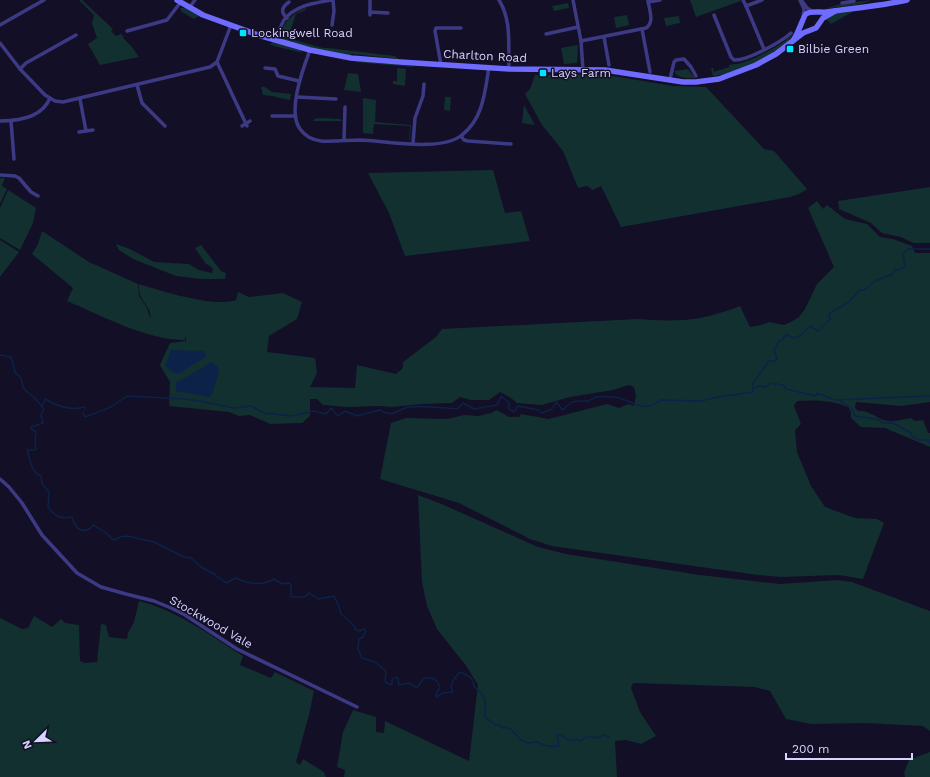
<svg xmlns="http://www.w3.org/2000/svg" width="930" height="777" font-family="'Work Sans',sans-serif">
<rect width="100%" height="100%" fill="#130f26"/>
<g fill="#12302f" fill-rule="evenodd">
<path d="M79,0H82L113,29L111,31L116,36L121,34L124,37L123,38L132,47L139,57L100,65L88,44L97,38L92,23L94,15Z"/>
<path d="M690,0H740L741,1L696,17Z"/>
<path d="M872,0C856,7 840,6 824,9L841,4Z"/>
<path d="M568,3L569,8L554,11L552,6Z"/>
<path d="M181,8H185L199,16L194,19L182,12L180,8Z"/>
<path d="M306,8V10L296,14L289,35L291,39L323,48H328L395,56L399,59L352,54L350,55L321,51L284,41L280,36C283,22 293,13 306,8Z"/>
<path d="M856,10L831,24L825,18L833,14Z"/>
<path d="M627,15L629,25L616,28L614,17Z"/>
<path d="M679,16L680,23L666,26L664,18Z"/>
<path d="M793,33C788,51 748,67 731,72C726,74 719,75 713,76L711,68H713L714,72L729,67V65C732,64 734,64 738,64C753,60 784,45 793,33Z"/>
<path d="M272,42L300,50L303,53L270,45Z"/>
<path d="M578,45L577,63L564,64L561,48Z"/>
<path d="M356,61L413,66V67L354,62Z"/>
<path d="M397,68L406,69L405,86L393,84V81H397Z"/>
<path d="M688,69L695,78C688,78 678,79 674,71Z"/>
<path d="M348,73L358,74L361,92L344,90Z"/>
<path d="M587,74L613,76L673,86L706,87L764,149L774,151L807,189L799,194L790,197L621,227L601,186L593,190L587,186L578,188L563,151L542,125L525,94L530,89L535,75Z"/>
<path d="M261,87H265L272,92L291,94L290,100C281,99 273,95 263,95Z"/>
<path d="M445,97H451L450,111L444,110Z"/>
<path d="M363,98L376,100L375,122L411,125L410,139L409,140L410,126L374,124L373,134L363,133Z"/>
<path d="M524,105L535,125L522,123Z"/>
<path d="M320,118L340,119L342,121H313L314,119Z"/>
<path d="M493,170L505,213L521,211L530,241L405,256L389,213L368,173Z"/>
<path d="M0,178H5L2,186L7,189L0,204Z"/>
<path d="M930,187V243H913L901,237L882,233L871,223L839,209L838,201Z"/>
<path d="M8,190L36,208L33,223L20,250L0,238V208Z"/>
<path d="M817,201L823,209L827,205L845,219L867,224L880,237L893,239L912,246L915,253H930V402L901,406L856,402L855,408L858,411C871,410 876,419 888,421C895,422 904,419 911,418L915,421L923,420L928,433H930V447L885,428L861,427L851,418V412L848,407C832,400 814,400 797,401L794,406L801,424L795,430L797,452L811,486L825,507L855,518L877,519L884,523L863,579L839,575L781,577L758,575L552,546L530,539L459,503L380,479L391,423L406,418L448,419L464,415L478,416L491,413L497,410L509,417H519L521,414L549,419L607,404L619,408L629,404L634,406L636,396L634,387L629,385L613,390L570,397L542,405L517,403L511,398L500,392L489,400H471L460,397L452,403L422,404L392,407L379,406L348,407L323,405L317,399H310V416L302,423L270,424L250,415L239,416L229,412L169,406L170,382L160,365L170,343L186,341V335L185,340C146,340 103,316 67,301L73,288L32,254L38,244L42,231L89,262L138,284L139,296L147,308L150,318C152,310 145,305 141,297C139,294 139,288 139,284C162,291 214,308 236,300L238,292L249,297L283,293L302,302L297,319L269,336L267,352L315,358L317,373L310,387L355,388L357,365L396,374L403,368V362L436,337L442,329L638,319C664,321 691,322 716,314C724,312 732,309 740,306L750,327L761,325L769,322L784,325L791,322L799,317L805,309L817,284L834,267L808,208ZM218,374L210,397L176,383Z"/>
<path d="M0,240L19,252L0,277Z"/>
<path d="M116,244L130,249L154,262L189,264L199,270L212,273L213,269L209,265L206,264L195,248L201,245L221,271L226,273L225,279H201L176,276L133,259L119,250Z"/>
<path d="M418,495L444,505L538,547L566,554L700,575L780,584L837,580L852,582L930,611V731L923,726L866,723L811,724L786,719L770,691L755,687L633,683L631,688L640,712L656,736L641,744L626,740L615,741L617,777H344L345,770L337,767L343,732L353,710L376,717V732L384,733L385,721L469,761L478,685L467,667L437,629L427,606L422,582Z"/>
<path d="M139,601C178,611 210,635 243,656L240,665L271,678L275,672L314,691L309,715L296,762L300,765L303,759L324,772L326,777H0V618L22,629L28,628L34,616L52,627L61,619L65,623L79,625L80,661L85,663L97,662L101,624L106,625L109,637L127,639L128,633L134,622Z"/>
<path d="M930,752V777H905L904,773L909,760Z"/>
</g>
<g fill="#0c2248">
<path d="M171,350L204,351L207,356L178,374L172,372L165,366Z"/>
<path d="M212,362L219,368L218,374L212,395L210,397L176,391V383Z"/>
</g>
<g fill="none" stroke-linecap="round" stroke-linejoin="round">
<g stroke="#0c2248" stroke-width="1.5">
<path d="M0,355L11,357L14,367L15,372L21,378L23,387L26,391L34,397L44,409L41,415L43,423L31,427V429L36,432L35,443L36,449L34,450H27C31,461 30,471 41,476L42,484L49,492L48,507C51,512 58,518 65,518C67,518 69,517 72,517C74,525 79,534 89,529C91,528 92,526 94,525C98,529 103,530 106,533C110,536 109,538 114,540L120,537L127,536L154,542L184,557L191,558L201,567L214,574L226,583L236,578C247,584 263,586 274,579L282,584L289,583L291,585V596L292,597H305L309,593L318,599L334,596L339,607L341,614C347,619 353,622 356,630L360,631L364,629L366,631L363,637L359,639L358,649L362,658L375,662L386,671L385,682L391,685L392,683V680L396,677L398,679L399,685L409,683L417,688L424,678H432L437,681L440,687L436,694V697L443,693L453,692L451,687L454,679L460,672C468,675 473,677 474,686L481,693L485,699V717L496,725H500L502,728C515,726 515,738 525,742C530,744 532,742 537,742C542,743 539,744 543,745C548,746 553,747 559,746L557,734C565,735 569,744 577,739L581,741C586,735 591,736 598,738L603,735L609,737"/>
<path d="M753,388L759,386L766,387L770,383L783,385L786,389L816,396L817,393L835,400L930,396"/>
<path d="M839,400L852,409L855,416L876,419L884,423H893L911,433L912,436L918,440H929L930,443"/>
<path d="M42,406L45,399C57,406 71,411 84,407L85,409"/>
<path d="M83,413L85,417L111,407L127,396L187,399L215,404L234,408L251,406L264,413L292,416L314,411L326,414L331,408L338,416L345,411L357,416L380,410C393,419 399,408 409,407C423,405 443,408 457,409L463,403L474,409L497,405L501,396L509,403V409L514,412L518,406L538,410L542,413L552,409L556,402L563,410C574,399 573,401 587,401C590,401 593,398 596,397C601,396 609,397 614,397C632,399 642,415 660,400L700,401L718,397L753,392V383L769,361H775L777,358L774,350L779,341L782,340L786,335L795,338L801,335L810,326L818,331L830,319L829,314L850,301L859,290H864L875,281L893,274L895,269L899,270L905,266L903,254L908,249H930"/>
</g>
<g stroke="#3d3a85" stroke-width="3.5">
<path d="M499,0C512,21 508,45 509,69"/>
<path d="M573,0L581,41L583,70"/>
<path d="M743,0L746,6L762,0"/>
<path d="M800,0L804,9L803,16"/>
<path d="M802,1L807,8L813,12"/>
<path d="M648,2L660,0"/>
<path d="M842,3L854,1"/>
<path d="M746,6L764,49"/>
<path d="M189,8L195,0"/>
<path d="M370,12L388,13"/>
<path d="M370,15V0"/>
<path d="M714,15L731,57L734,60C747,61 781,42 791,33"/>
<path d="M287,18C280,12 282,7 289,2"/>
<path d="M0,25L44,0"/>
<path d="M332,25L334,11L333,0"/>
<path d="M642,29L650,72"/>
<path d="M127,31L167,20L180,3"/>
<path d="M546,34L578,27"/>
<path d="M604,37L609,65"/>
<path d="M275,40C278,34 280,27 284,20C295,5 315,3 332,0"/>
<path d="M581,41L646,28C655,22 649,10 648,0"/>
<path d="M0,43L20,69L45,95L55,101L63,102L210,67L217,62L231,25"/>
<path d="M310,50C303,69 287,111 300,129C305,136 313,140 321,141C334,142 348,140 360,140C387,141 441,152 462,135C483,119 485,92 489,67"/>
<path d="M217,62L247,126"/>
<path d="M441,65L435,31L436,28H461"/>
<path d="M265,68L275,69L278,76L299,81"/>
<path d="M20,69L26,63L76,35"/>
<path d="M670,79L674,62L676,60L684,59L691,67L696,76"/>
<path d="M137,85L142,103L165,126"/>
<path d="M297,97L336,99"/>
<path d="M80,99L86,131"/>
<path d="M272,116H295"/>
<path d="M0,121C19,121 42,118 50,98"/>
<path d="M11,121L14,159"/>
<path d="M242,126L250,121"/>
<path d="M79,132L93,130"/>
<path d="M461,136L464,140L468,141L511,144"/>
<path d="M344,140L345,107"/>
<path d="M413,143L415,118L423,96L424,84"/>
<path d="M0,175L15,176L19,178L31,192L38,196"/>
<path d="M0,479L9,487L22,503L42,535L77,573L101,587L126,594L154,601L171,608L185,615L237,649L357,707"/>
</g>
<g stroke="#6f6bff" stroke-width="5.5">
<path d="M177,0L203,15L258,35L310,50L351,58L400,62L509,69L605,70L683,82H696L719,79L756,65L776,54L803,33L816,28L823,18L835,11"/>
<path d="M794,39C798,34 804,15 806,14C811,10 821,13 827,12C854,8 881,6 907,0"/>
</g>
</g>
<g fill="#00e5ff" stroke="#130f26" stroke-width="1.5">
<rect x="239" y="29" width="8" height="8" rx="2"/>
<rect x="786" y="45" width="8" height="8" rx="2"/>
<rect x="539" y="69" width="8" height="8" rx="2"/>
</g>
<g text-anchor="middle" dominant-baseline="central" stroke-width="3" stroke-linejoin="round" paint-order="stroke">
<g font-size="12" fill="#d9d4ff" stroke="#130f26" text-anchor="start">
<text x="251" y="33">Lockingwell Road</text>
<text x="798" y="49">Bilbie Green</text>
<text x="551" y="73">Lays Farm</text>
</g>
<g font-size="12" fill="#d9d4ff" stroke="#130f26">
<text transform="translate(485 56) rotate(3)">Charlton Road</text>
<text transform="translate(211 622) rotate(30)">Stockwood Vale</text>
</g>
</g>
<g transform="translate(36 741) rotate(247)" stroke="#130f26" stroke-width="3" paint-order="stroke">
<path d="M0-3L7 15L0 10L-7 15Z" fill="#d9d4ff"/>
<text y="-6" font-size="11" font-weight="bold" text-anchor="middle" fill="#d9d4ff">N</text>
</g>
<path d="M786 753v6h126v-6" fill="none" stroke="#d9d4ff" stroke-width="2"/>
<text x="792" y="753" font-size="12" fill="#d9d4ff" stroke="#130f26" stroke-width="3" paint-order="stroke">200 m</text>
</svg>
